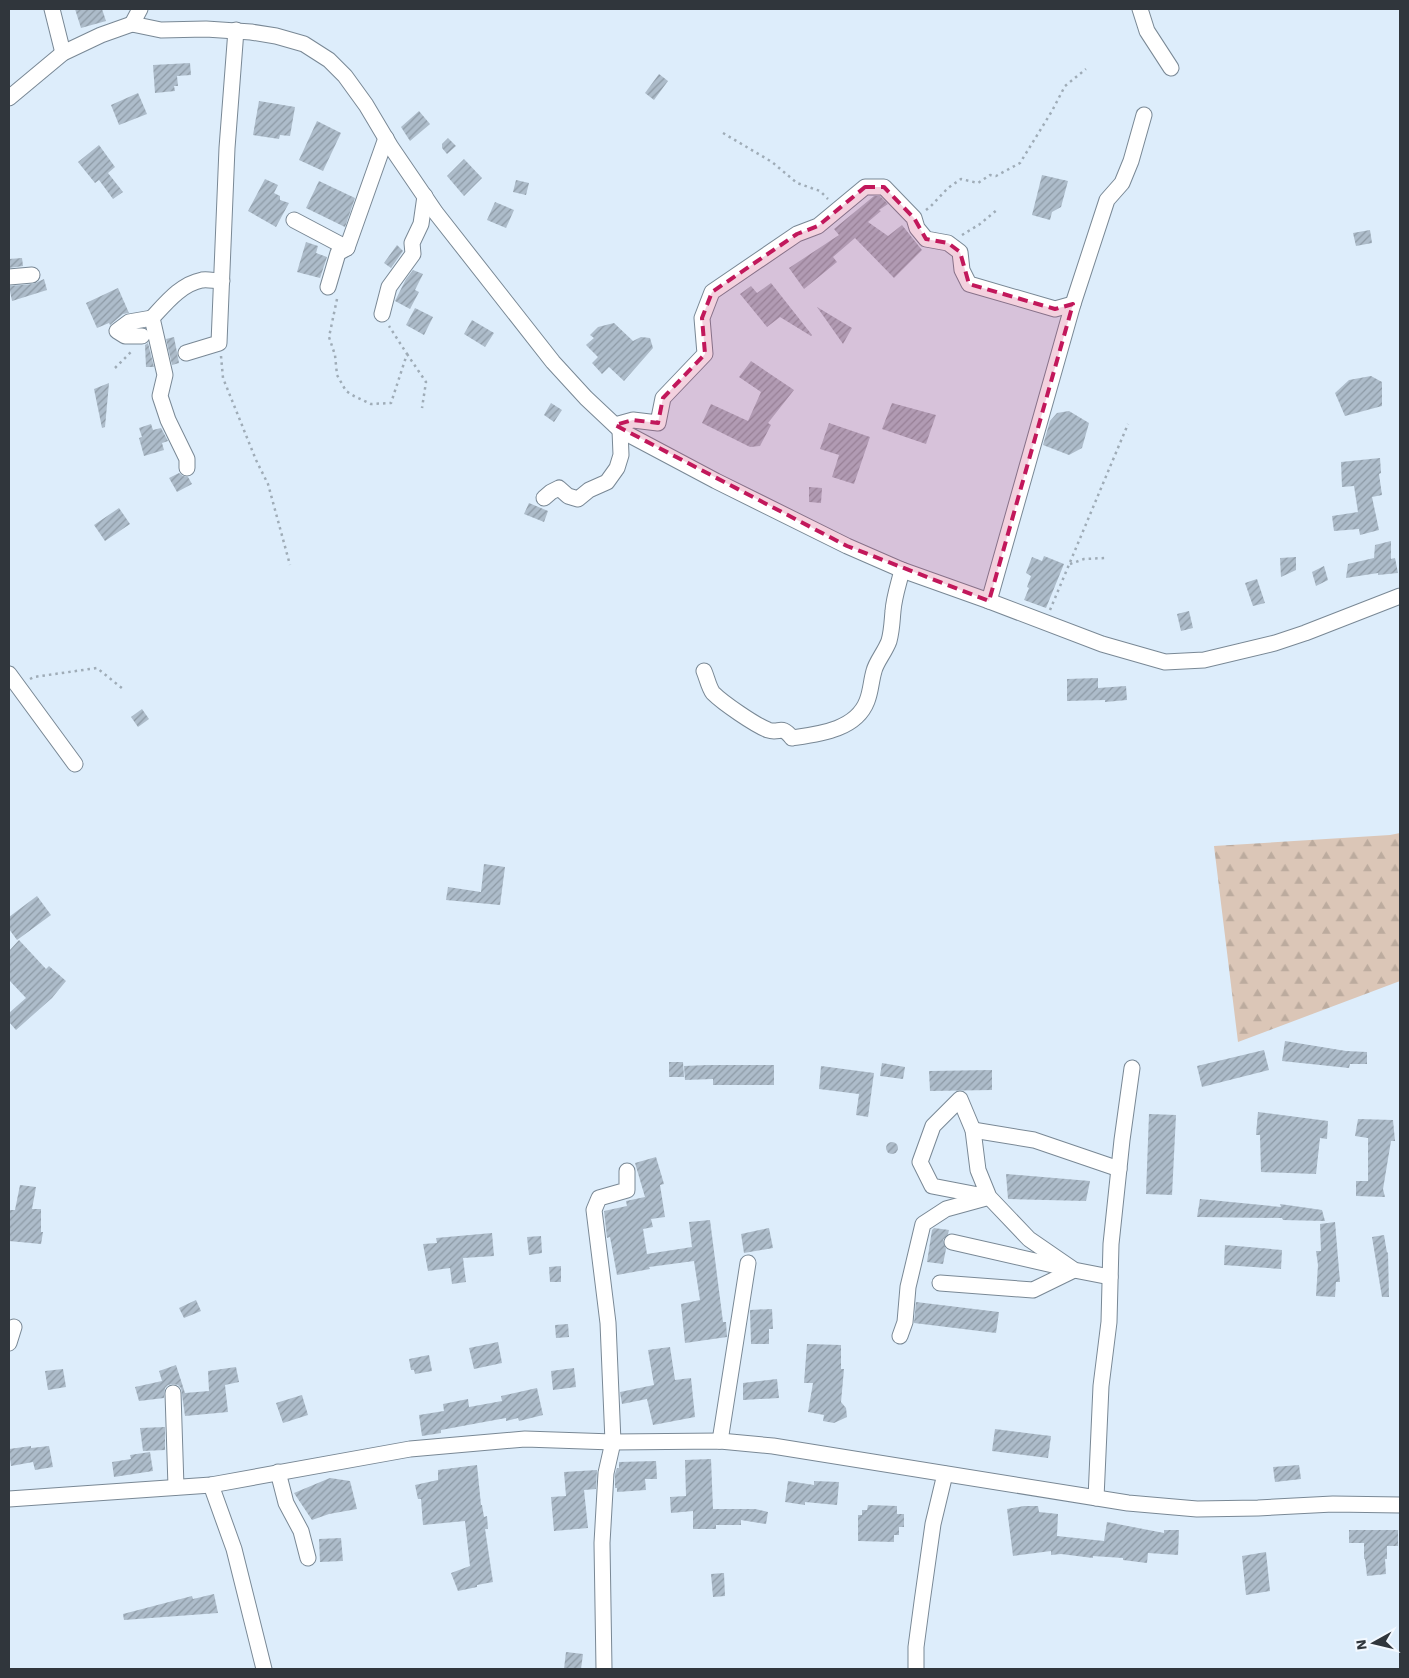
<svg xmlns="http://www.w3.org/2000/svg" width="1409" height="1678" font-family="'Work Sans',sans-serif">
<defs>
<pattern id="forest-firs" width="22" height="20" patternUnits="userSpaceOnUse" patternTransform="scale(1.25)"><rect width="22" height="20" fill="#dbc6b7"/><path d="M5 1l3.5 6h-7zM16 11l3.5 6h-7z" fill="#bcab9e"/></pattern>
<pattern id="building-hatch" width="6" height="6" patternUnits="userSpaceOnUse" patternTransform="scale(1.25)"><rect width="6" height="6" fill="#adbcca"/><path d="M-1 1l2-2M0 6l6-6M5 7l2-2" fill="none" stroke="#8d9aa5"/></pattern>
</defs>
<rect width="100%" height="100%" fill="#ddedfb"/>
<path fill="url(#forest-firs)" d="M1400,833V981L1238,1042L1214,846L1390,835Z"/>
<g fill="url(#building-hatch)">
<path d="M75,9H102L106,21L81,28Z"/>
<path d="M190,63L191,75L177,76L178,86H174L175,91L155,93L153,65Z"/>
<path d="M659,74L668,81L654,100L645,93Z"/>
<path d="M138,93L147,114L119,125L111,105Z"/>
<path d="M259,101L295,107L290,136L280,135L279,139L253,135Z"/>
<path d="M419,111L430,124L410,141L401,127Z"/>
<path d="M317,121L341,133L323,171L299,160Z"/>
<path d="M448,138L456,146L447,154L442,148V144Z"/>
<path d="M99,145L115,167L108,173L123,192L113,199L99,180L95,183L78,162Z"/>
<path d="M464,159L482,178L464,196L447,176Z"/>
<path d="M1042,175L1068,181L1061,207L1052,212L1050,220L1032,215Z"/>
<path d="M265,179L278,185L274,193L280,196V200L289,203L276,227L248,211Z"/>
<path d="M516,180L529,183L526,195L513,192Z"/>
<path d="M319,181L355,198L345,227L306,208Z"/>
<path d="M874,196H880L888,204L879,210L881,211L868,222L888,236L902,225L922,250L894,278L855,238L833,257L837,262L804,289L789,268L839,235L834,229Z"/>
<path d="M495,202L514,210L506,228L487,220Z"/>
<path d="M1370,230L1372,243L1356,246L1353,233Z"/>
<path d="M306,242L318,246L316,253L327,257L320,278L297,272Z"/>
<path d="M397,245L403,251L391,268L384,263Z"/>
<path d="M22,258L23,266L9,268V259Z"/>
<path d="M413,270L423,274L415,290L419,292L410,309L395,301L406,279Z"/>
<path d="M44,279L47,290L12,301L9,286L33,284Z"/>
<path d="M771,283L812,335L811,336L780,317L767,327L740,294L751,286L757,293Z"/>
<path d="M118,288L129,313L123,314L110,325L109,323L97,328L86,303Z"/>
<path d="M817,307L852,328L843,344Z"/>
<path d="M415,308L433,317L424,335L406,325Z"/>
<path d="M472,320L494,333L485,347L464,334Z"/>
<path d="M614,323L633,341L641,337L650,338L653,348L624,381L609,367L602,374L592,363L598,357L586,345L594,338L590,335L598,327Z"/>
<path d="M174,337L179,363L172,365L166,339Z"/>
<path d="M148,343L154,367H146L145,345Z"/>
<path d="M751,361L794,390L768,423L771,425L760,446L750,447L702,423L711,404L748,421L761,392L739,377Z"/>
<path d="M1371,376L1382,382V406L1345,416L1335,393L1349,380Z"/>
<path d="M109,383L105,427L102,428L94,389Z"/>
<path d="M551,403L562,410L554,422L544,415Z"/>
<path d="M892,403L936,415L926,444L882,429Z"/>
<path d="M1069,411L1089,423L1082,448L1069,455L1043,445L1050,421L1057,413Z"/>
<path d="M829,423L870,437L854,484L832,477L839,455L820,449Z"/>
<path d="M151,424L153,430L161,428L168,441L162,443L164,450L144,456L139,438L142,437L139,428Z"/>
<path d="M1380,458L1381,473L1379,474L1382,495L1372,497L1379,530L1360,535L1359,529L1334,531L1332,516L1358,512L1354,486L1342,487L1341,462Z"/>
<path d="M179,473L183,476L188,477L192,484L177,492L169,478Z"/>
<path d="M809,487L822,488L821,503L809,502Z"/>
<path d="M529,503L548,511L544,522L524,514Z"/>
<path d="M119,508L130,524L105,541L94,525Z"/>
<path d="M1391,541V559L1395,558L1398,573L1378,575V573L1346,578L1348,564L1374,558L1375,545Z"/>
<path d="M1044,556L1064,564L1046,608L1024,600L1029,588L1027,587L1031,576L1026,573L1032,557L1042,561Z"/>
<path d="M1296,557V570L1281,577L1280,558Z"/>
<path d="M1324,566L1328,580L1316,586L1312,572Z"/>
<path d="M1257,579L1265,603L1253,606L1245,583Z"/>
<path d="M1189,611L1193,628L1181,631L1177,614Z"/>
<path d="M1098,678V688L1126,686L1127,700L1105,702V700L1067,701V679Z"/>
<path d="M142,709L149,719L138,727L131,717Z"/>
<path d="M484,864L505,867L500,905L446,900L448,887L481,892Z"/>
<path d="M37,896L51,915L17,940L9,929V917Z"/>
<path d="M19,940L46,969L49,966L66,981L52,998L16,1030L9,1022V1013L26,998L9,980V951Z"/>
<path d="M1285,1041L1346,1051L1367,1052V1064H1350L1349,1068L1282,1061Z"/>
<path d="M1264,1050L1269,1070L1202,1087L1197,1066Z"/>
<path d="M669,1062H683L684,1077H669Z"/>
<path d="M882,1063L905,1067L903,1079L880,1076Z"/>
<path d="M708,1065H774V1085H713V1079L685,1080L684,1066Z"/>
<path d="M821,1066L874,1073L868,1117L856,1115L859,1094L819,1089Z"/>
<path d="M992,1070V1090L930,1091L929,1071Z"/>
<path d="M1258,1112L1328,1121L1327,1139L1320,1138L1316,1174L1261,1172L1260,1135H1256Z"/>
<path d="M1149,1114L1176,1115L1172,1195L1146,1194Z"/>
<path d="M1358,1119L1393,1120L1395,1141H1391L1383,1189L1385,1197L1356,1196V1181H1368V1138L1355,1136Z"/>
<circle cx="892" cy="1148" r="6"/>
<path d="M656,1157L664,1184L660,1185L665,1217L651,1219L653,1227L643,1229L647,1254L692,1247L689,1222L710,1220L723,1322H726L727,1337L685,1343L681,1304L700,1300L694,1261L649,1267L650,1269L617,1275L610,1237L607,1238L604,1211L627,1206L626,1201L645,1197L635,1163Z"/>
<path d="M1006,1174L1090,1181L1086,1201L1008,1199Z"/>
<path d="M20,1185L36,1187L32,1209H41V1232H43L41,1244L9,1241V1210H15Z"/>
<path d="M1200,1199L1281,1207L1280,1204L1322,1210L1325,1221L1283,1220L1282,1218L1197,1217Z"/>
<path d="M1335,1222L1340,1282H1336L1335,1297L1316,1296L1318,1265L1316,1251H1321L1320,1224Z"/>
<path d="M769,1228L773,1248L744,1253L741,1234Z"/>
<path d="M934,1228L949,1230L948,1234L943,1240L946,1249L943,1264L927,1262L932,1230Z"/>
<path d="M492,1233L494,1256L463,1258L466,1282L452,1284L450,1268L428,1271L423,1244L437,1243L436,1238Z"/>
<path d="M1384,1235L1387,1253L1388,1252L1389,1297H1382L1372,1237Z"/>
<path d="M541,1236L542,1253L529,1255L527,1237Z"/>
<path d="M1225,1245L1282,1250L1281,1269L1224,1265Z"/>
<path d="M561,1266V1282H550L549,1267Z"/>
<path d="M196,1300L201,1311L184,1318L179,1308Z"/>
<path d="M916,1302L999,1312L996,1333L914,1323Z"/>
<path d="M772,1309L773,1329H769V1344H751L750,1310Z"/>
<path d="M568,1324L569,1337L556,1338L555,1325Z"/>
<path d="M498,1342L502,1363L474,1369L469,1348Z"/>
<path d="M807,1344L841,1345V1369H844L841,1402L846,1408L847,1417L834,1423L823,1421L824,1415L808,1412L813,1383H804Z"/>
<path d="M670,1347L675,1380L691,1378L695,1417L653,1425L647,1399L622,1404L620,1392L654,1385L648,1350Z"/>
<path d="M429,1355L432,1371L415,1374L414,1370H411L409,1359Z"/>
<path d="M176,1365L185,1393L209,1391L208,1371L236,1367L239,1382L225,1385L228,1412L185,1416L181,1388L178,1385L173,1384L168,1385L165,1388L164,1398L139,1401L135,1387L162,1381L159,1371Z"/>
<path d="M574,1368L576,1387L553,1390L551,1371Z"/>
<path d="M63,1369L66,1387L48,1390L45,1371Z"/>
<path d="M777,1379L779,1398L743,1400V1383Z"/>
<path d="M537,1388L543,1415L519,1421L518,1418L506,1421V1418L484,1422L441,1430V1433L422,1436L419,1415L444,1411L443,1404L468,1399L469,1407L502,1401L501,1396Z"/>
<path d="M302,1395L308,1415L283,1423L276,1403Z"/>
<path d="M165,1427V1450L143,1451L140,1428Z"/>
<path d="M995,1429L1051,1436L1048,1458L992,1451Z"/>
<path d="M31,1446V1448L49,1446L53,1467L35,1470L33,1462L11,1466L9,1449Z"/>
<path d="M150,1452L153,1471L114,1477L112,1462L131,1459L130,1455Z"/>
<path d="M711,1459L713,1509H755L768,1512L766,1524L741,1520V1525H716V1529H693V1511L671,1513L670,1497L686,1496L685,1460Z"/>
<path d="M656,1461L657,1479H645L646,1490L617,1492V1488H615V1474L617,1468H619V1462Z"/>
<path d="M477,1465L481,1505H482L484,1517L487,1516L488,1529H485L493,1582L477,1585V1587L458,1591L451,1573L470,1566L465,1521L423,1525L421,1499H418L415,1485L438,1480V1470Z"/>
<path d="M1299,1465L1301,1479L1275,1482L1273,1467Z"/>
<path d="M597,1470L596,1489L584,1490L588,1528L554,1531L551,1497L566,1496L564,1472Z"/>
<path d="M330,1478L350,1481L357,1509L329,1514L312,1520L294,1493Z"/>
<path d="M788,1481L814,1485V1481L839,1482L837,1505L805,1502V1505L785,1502Z"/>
<path d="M868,1505L897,1506V1514H904V1527H899V1535H894V1542L858,1541V1515H862V1510H867Z"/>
<path d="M1024,1506H1038L1039,1512L1058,1514L1057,1536L1104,1541L1107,1522L1164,1533V1530H1179L1178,1555L1148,1553L1147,1563L1123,1560V1558L1093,1556V1558L1061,1554L1051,1555V1551L1013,1556L1007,1509Z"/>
<path d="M1349,1530H1398V1546H1387V1559H1385L1386,1574L1367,1576L1365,1559H1364V1543H1349Z"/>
<path d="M341,1538L343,1561L320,1562L319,1539Z"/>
<path d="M1266,1552L1270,1591L1246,1595L1242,1556Z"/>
<path d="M724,1573L725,1596L713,1597L711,1574Z"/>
<path d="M214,1594L218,1613L124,1620L123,1614L192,1596L193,1599Z"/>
<path d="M566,1652L583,1654L581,1669H564Z"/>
</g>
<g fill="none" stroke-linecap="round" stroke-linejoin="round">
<defs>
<g id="minor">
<path d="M52,9L63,53"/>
<path d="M1140,9L1147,31L1171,68"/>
<path d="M132,24L140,9"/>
<path d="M9,98L63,53L101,35L132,24L161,30L206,29L251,32L276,36L304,44L329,60L345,76L366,105L391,147L436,213L553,362L586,398L620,430L716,481L847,546L902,570L989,601L1102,644L1165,662L1204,660L1275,643L1305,633L1400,596"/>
<path d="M294,220L347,248"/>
<path d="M9,277L32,275"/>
<path d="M328,287L338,253L347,248L386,138"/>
<path d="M382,314L389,287L413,254L412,243L421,224L425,196"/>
<path d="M142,336H125L117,331L129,322L152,318"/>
<path d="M186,353L219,343L227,148L236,30"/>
<path d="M615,425L633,420L658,423L663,398L705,354L702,318L712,292L797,234L818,226L865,187H884L914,218L917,228L926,239L948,243L960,252L962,270L969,284L1055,309L1073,304"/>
<path d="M187,468V459L168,420L160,396L165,375L152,318C166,303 181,284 202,280C208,279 215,281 222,281"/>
<path d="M544,498L551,492L559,488L568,496L578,499L589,490L607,482L617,468L621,455L620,430"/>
<path d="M989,601L1073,304L1107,200L1122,183L1131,161L1144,115"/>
<path d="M704,671C707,678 709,688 713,693C723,703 755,725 768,730C780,734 781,724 792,738C819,734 856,730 867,701C871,691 871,681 874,671C876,662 885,652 889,641C892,630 892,621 893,611C894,597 899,583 902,570"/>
<path d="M9,674L75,764"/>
<path d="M973,1130L1034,1140L1119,1169"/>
<path d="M989,1197L932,1186L920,1162L933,1126L960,1099L973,1130L978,1170L989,1197L1029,1239L1074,1270L1110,1277"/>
<path d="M952,1242L1066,1268"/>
<path d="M940,1283L1033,1290L1074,1270"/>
<path d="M900,1336L905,1322L908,1287L923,1224L946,1209L986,1198"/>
<path d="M9,1343L14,1327"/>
<path d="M173,1393L176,1487"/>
<path d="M720,1441L748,1263"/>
<path d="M278,1472L286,1503L301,1531L308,1558"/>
<path d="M211,1485L234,1549L264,1669"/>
<path d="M1096,1498L1101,1386L1109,1322L1111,1244L1122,1140L1132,1068"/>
<path d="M9,1499L211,1485L410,1449L525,1439L613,1442L720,1441L773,1446L1128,1503L1197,1509L1258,1508L1333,1504L1400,1505"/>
<path d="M604,1669L602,1543L606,1473L613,1442L608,1323L594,1210L599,1198L627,1190V1171"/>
<path d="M916,1669V1647L922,1602L933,1524L945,1474"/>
</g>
</defs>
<use href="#minor" stroke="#798895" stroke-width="17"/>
<g stroke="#9facb7" stroke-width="2.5" stroke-dasharray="2.5 4" stroke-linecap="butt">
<path d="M723,133L772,162L797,183L820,191L828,199"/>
<path d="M926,210L931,206L948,188L961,179L978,183L990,175L996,176L1020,163L1052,111L1065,86L1086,69"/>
<path d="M962,235L980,224L998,209"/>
<path d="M337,299L329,337L335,355L337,375L346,391L354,396L371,404L391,403L407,354L389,326"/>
<path d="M407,354L426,382L422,408"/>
<path d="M221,356L223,378L256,460L268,484L290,565"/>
<path d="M115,368L132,351"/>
<path d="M1070,564L1084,559L1105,558"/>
<path d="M1050,610L1128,424"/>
<path d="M30,679L34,677L97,668L123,689"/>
</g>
<use href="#minor" stroke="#fff" stroke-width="15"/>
</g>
<path fill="#c2185b" fill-opacity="0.2" stroke="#c2185b" stroke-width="4" stroke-dasharray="10 6" stroke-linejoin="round" d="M865,187H884L914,218L926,239L948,243L960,252L969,284L1055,309L1073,304L989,601L847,546L615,425L633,420L658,423L663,398L705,354L702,318L712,292L797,234L818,226Z"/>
<rect width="1409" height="1678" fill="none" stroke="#30363c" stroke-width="20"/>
<g transform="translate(1374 1643) rotate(262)" stroke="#f3f9ff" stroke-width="4" paint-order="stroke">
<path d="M0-4L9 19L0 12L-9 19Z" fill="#30363c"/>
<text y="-8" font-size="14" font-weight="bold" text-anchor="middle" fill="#30363c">N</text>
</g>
</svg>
